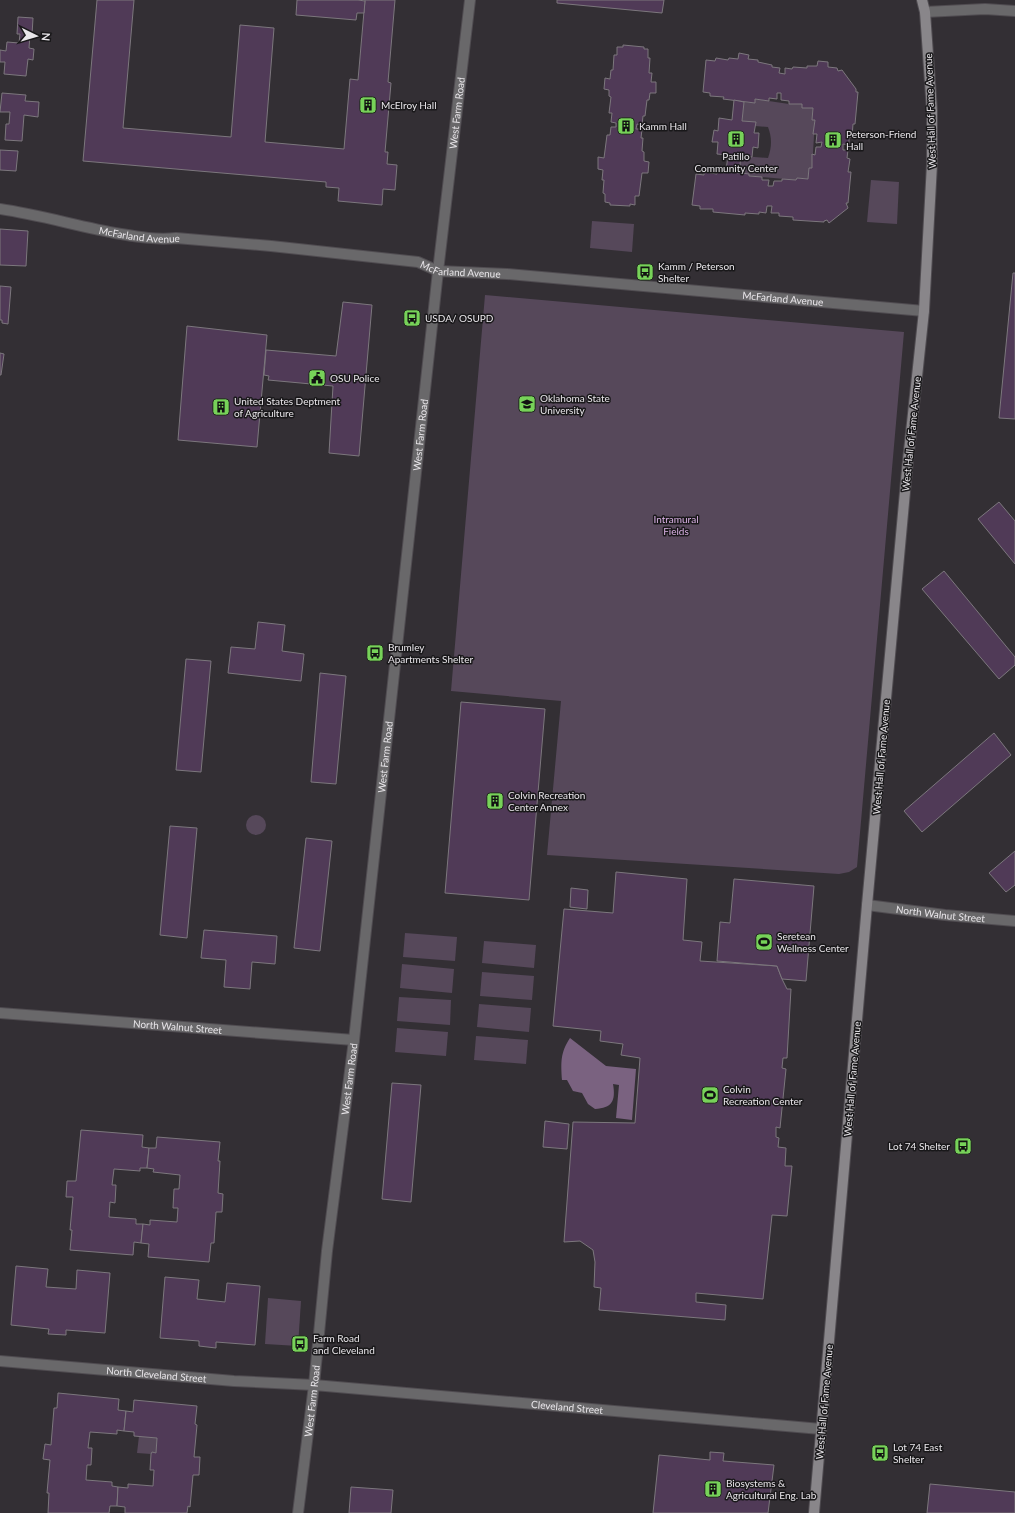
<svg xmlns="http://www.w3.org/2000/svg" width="1015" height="1513" font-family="Lato,sans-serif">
<rect width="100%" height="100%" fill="#332f34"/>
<g fill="#56485a">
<path d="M755,99L789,104H802V108H813L812,120H815L812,168L808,179L797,178L796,180L749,176V174L739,173L741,156L768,158C772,146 772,138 768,127L755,126V122L742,121L744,102L754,103Z"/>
<path d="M871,180L899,182L897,224L867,222Z"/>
<path d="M592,221L634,224L632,252L590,248Z"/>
<path d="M485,295L904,332L857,867L849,872L839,874L547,855L561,701L451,691Z"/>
<circle cx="256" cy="825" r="10"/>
<path d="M405,933L457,937L455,961L403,957Z"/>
<path d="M484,941L536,945L534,968L482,963Z"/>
<path d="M402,964L454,969L452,993L400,988Z"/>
<path d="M482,972L534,976L532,1000L480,996Z"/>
<path d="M399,997L451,1000L450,1025L397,1021Z"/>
<path d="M479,1004L531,1008L529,1032L477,1027Z"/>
<path d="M397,1028L448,1032L446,1056L395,1052Z"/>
<path d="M476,1036L528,1040L526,1064L474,1060Z"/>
<path d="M268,1298L301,1301L298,1346L265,1344Z"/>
<path d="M139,1436L157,1438L156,1453L152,1452L151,1454L137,1453Z"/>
</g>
<path fill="#7a6280" d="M570,1038L606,1066L636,1069L632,1120L616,1118L619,1085L613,1084C616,1101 612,1108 595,1109L588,1104L582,1093L573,1091L567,1080H562C561,1063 560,1053 570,1038Z"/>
<g fill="#503a57" stroke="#7c777d">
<path d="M97,0H134L123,128L231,137L240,25L274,28L265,142L344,149L350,79L358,80L365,0H395L388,82L391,83L385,152H388L387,164L397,165L395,190L383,189L382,205L338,201L339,188L326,187V182L83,161Z"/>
<path d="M297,0H358L365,1L364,13H357L356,20L296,15Z"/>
<path d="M557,0H664L662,13L557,3Z"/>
<path d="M18,17L33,18L32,35H30L29,48L34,49L33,60L28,59L26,76L4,74L5,62H0V50L6,51L7,42L19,43L20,34H17Z"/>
<path d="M623,45L644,47V49H648V58H650L649,73H652L651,82H656V93H650L649,100H647L645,116H643L642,125L637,124L636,129H642L641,138H643L642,151L644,152V161L649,162L648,173H642L639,196H635V205L630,204V206L610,205V203L605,202V194L603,193L604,180H602L603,170L598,169V157L604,158L607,135H610L611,127H616V123L611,122L612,113H609L611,97L609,96V90L604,89L605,78L610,79L611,70H613L614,55H617V47H623Z"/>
<path d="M739,53L749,55L748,59L758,60V62L772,65V67L780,68L779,73L785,74V68L792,69L793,67L807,68V66H817L818,61L828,62V67L837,68L838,71L842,70L856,89V92H858L855,124H853L852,137H849V145L843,144V150H848L847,158L850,159L848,172H851L848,203H846L848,208L829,223L827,220L824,221V222L793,220V217L779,216V213H771L772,206H767L766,213L759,212V214L745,213V215L713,212V209H700V206L692,205L696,174L704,175V172L717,174L718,170L749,174V176L762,177V180H769L768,186H773L774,181H782V179L796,180L797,178L808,179L809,168H812V154L815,155L816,147H821L822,142L816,143L817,134H813L815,120H812L813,108H802V104H789V101L781,100V93H777V99L769,98V101L755,99V103L723,99L724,97L710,96V93L703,92L706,60L715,61L716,58L728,60L729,58L738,59Z"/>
<path d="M2,93L26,95L25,101L39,102L38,117L24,115L22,141L5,140L6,124H9L10,112H0Z"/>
<path d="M734,100L744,102L742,121L756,122L754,133H759L758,148L753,147L752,157L741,156L739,173L726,171L728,155L717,154L718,142H712L714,130L718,131L719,118L732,120Z"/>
<path d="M0,150L18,151L16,171L0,170Z"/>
<path d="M0,229L28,231L26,266L0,265Z"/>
<path d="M1013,273H1015V419L999,418Z"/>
<path d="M0,286L11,287L8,324L2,323V320H0Z"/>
<path d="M343,302L372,305L359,456L329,453L333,386L268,380L269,376L264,375L266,350L336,356Z"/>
<path d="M187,326L267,335L257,447L178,440Z"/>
<path d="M0,353L4,354L1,375H0Z"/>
<path d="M999,502L1015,521V564L978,519Z"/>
<path d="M944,571L1015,657V665L999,679L922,589Z"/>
<path d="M258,622L285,625L282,651L304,654L301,681L228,673L231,647L255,649Z"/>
<path d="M186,659L211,661L201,772L176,770Z"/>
<path d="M320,673L346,676L336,784L311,782Z"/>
<path d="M461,702L545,709L529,900L445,893Z"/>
<path d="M994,733L1011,755L922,832L904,811Z"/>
<path d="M170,826L197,828L187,938L160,935Z"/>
<path d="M306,838L332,841L320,951L294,948Z"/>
<path d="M1015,851V885L1006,892L989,873Z"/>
<path d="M616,872L687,879L683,940L702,942L700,961L777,966L782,979L787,989H791L787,1058H783L782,1068L786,1069L780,1128L776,1127V1137L779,1138L778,1147L786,1148L785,1166H792L787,1216L772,1215L763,1299L696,1293V1302L726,1305L725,1320L599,1310L601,1288L594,1287L595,1262L593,1250L580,1241L564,1242L573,1122L635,1123L640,1058L621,1055L623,1044L600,1041L601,1031L553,1026L564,909L613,913Z"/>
<path d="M734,879L814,886L806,981L782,979L777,966L717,961L720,922L730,923Z"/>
<path d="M571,888L588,890L587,909L570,907Z"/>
<path d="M204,930L277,936L275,964L252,962L250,989L224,987L226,960L201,958Z"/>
<path d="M392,1083L421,1085L411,1202L382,1199Z"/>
<path d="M545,1121L569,1124L567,1149L543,1147Z"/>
<path d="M81,1130L143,1135L142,1147L149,1148L147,1168H140V1171L114,1169L112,1185H116L115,1203L110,1202L109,1217L136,1219V1224H143L141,1243L134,1242L133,1255L70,1250L72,1230H70L73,1197H66L67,1181H76Z"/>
<path d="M157,1137L220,1142L218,1161H220L218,1193L223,1194L222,1212H216L214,1243H211L209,1262L148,1257L149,1244L141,1243L143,1224L150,1225V1220L177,1222L178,1208H173L174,1189H179L180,1175L153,1172L154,1169L147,1168L149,1148H156Z"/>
<path d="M16,1266L48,1269L46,1287L76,1289L77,1270L110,1273L105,1333L66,1330V1335L48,1334L49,1329L11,1325Z"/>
<path d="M165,1277L199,1280L197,1299L225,1302L227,1283L260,1286L255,1345L216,1342V1348L199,1346V1341L160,1338Z"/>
<path d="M58,1393L119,1399L118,1410L126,1411L124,1431L117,1430V1434L90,1432L88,1448H92L91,1465H87L86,1480L112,1482V1486L118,1487L117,1506H110L109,1513H48L49,1493H47L50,1460L43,1459L45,1444L51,1445L54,1408H57Z"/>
<path d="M134,1400L197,1406L195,1424L197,1425L194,1457H200L199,1475H193L190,1507L188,1506L187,1513H125V1507L117,1506L118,1487L128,1488V1484L153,1486L154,1470H150L151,1454L152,1452L156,1453L157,1438L134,1436V1432L124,1431L126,1411L133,1412Z"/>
<path d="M710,1452L724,1453L723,1461L774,1465L768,1513H653L659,1455L710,1460Z"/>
<path d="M930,1484L1015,1492V1513H927Z"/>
<path d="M351,1487L393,1490L391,1513H349Z"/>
</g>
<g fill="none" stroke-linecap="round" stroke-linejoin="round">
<defs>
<g id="minor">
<path d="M925,12L985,9L1015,11"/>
<path id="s1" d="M0,209C41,215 80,227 121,234C139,237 157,240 176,238L271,246L418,262L438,271L507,274L924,311"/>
<path id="s2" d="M867,905L945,915L1015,921"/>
<path id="s3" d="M0,1013L354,1040"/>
<path id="s4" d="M0,1361L234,1381L314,1385L821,1429"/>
</g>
<g id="tertiary">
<path id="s5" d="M298,1513L314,1385L327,1251L354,1040L438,271L470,0"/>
</g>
<path id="secondary" d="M814,1513L867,905L907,470L924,311L932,164V111L925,12L922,0"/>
</defs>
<use href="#minor" stroke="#504c51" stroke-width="12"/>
<use href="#tertiary" stroke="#504c51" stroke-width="12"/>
<use href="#secondary" stroke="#504c51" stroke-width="12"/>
<use href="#minor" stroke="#69686a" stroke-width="10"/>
<use href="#tertiary" stroke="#69686a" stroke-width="10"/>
<use href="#secondary" stroke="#89868a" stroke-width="10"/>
</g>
<defs>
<symbol id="building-square" viewBox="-11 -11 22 22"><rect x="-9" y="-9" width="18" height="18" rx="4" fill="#77d259" stroke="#19181a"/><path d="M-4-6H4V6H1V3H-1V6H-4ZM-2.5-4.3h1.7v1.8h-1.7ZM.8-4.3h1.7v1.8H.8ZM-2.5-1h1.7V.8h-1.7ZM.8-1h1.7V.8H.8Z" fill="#111"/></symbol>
<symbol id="bus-square" viewBox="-11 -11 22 22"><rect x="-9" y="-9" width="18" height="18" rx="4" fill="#77d259" stroke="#19181a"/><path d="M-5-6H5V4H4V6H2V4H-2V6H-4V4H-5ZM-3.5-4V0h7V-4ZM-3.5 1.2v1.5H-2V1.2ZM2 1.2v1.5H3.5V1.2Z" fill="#111"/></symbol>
<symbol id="civic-square" viewBox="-11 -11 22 22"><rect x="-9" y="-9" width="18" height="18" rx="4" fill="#77d259" stroke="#19181a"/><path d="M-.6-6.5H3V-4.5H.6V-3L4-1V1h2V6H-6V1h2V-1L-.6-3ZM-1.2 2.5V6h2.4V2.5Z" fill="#111"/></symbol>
<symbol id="university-square" viewBox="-11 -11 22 22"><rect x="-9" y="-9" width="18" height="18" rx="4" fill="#77d259" stroke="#19181a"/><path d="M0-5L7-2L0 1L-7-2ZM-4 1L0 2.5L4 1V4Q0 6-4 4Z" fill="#111"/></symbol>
<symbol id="stadium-square" viewBox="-11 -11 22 22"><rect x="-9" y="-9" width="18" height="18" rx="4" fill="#77d259" stroke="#19181a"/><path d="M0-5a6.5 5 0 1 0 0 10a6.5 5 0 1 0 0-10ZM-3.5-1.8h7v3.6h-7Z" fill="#111"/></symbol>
</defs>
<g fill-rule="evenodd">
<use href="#building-square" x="358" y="95" width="20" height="20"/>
<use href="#building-square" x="616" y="116" width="20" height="20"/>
<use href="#building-square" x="726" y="129" width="20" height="20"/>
<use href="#building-square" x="823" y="130" width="20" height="20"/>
<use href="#bus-square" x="635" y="262" width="20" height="20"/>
<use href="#bus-square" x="402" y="308" width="20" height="20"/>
<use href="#civic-square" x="307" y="368" width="20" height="20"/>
<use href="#university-square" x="517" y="394" width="20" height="20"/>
<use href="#building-square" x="211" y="397" width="20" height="20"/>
<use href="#bus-square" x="365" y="643" width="20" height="20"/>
<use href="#building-square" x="485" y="791" width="20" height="20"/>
<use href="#stadium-square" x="754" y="932" width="20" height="20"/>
<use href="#stadium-square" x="700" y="1085" width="20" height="20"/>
<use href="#bus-square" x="953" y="1136" width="20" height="20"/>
<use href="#bus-square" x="290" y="1334" width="20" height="20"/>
<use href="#bus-square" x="870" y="1443" width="20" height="20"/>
<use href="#building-square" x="703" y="1479" width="20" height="20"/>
</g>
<g text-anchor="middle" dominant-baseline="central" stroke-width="3" stroke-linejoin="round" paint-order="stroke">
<g font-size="10" fill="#e9e6ea" stroke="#19181a" text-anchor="start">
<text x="381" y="105">McElroy Hall</text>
<text x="639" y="126">Kamm Hall</text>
<text x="846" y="134">Peterson-Friend<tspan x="846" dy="12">Hall</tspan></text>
<text x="736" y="156" text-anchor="middle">Patillo<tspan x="736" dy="12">Community Center</tspan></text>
<text x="658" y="266">Kamm / Peterson<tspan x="658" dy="12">Shelter</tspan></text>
<text x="425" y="318">USDA/ OSUPD</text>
<text x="330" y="378">OSU Police</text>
<text x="540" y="398">Oklahoma State<tspan x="540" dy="12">University</tspan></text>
<text x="234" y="401">United States Deptment<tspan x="234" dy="12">of Agriculture</tspan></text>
<text x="388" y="647">Brumley<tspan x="388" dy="12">Apartments Shelter</tspan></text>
<text x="508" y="795">Colvin Recreation<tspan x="508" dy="12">Center Annex</tspan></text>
<text x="777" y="936">Seretean<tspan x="777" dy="12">Wellness Center</tspan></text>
<text x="723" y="1089">Colvin<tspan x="723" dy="12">Recreation Center</tspan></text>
<text x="950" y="1146" text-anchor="end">Lot 74 Shelter</text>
<text x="313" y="1338">Farm Road<tspan x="313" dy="12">and Cleveland</tspan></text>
<text x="893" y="1447">Lot 74 East<tspan x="893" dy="12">Shelter</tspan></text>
<text x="726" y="1483">Biosystems &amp;<tspan x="726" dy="12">Agricultural Eng. Lab</tspan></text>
</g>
<g font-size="10" fill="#e9e6ea" stroke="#19181a">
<text transform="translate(930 111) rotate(-92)">West Hall of Fame Avenue</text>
<text stroke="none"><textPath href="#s5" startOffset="1409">West Farm Road</textPath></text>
<text stroke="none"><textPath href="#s1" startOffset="142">McFarland Avenue</textPath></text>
<text stroke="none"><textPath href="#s1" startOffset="466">McFarland Avenue</textPath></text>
<text stroke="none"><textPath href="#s1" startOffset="790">McFarland Avenue</textPath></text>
<text transform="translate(911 434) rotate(-84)">West Hall of Fame Avenue</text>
<text stroke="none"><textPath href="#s5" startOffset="1085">West Farm Road</textPath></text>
<text stroke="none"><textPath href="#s5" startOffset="761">West Farm Road</textPath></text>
<text transform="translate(881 757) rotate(-85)">West Hall of Fame Avenue</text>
<text stroke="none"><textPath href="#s2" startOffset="74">North Walnut Street</textPath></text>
<text stroke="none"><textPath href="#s3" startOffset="178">North Walnut Street</textPath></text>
<text stroke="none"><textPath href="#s5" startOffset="437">West Farm Road</textPath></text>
<text transform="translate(852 1079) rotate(-85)">West Hall of Fame Avenue</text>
<text stroke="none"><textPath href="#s4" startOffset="157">North Cleveland Street</textPath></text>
<text stroke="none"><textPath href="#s5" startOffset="113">West Farm Road</textPath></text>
<text transform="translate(824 1402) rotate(-85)">West Hall of Fame Avenue</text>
<text stroke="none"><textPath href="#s4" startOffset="569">Cleveland Street</textPath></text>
</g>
<g font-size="10" fill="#dbb2e6" stroke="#19181a">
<text x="676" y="519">Intramural<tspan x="676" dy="12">Fields</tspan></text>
</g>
</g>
<g transform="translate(36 36) rotate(95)" stroke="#19181a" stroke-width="3" paint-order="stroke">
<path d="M0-3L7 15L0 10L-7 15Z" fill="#e9e6ea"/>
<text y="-6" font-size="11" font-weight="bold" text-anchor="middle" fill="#e9e6ea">N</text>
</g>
</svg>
